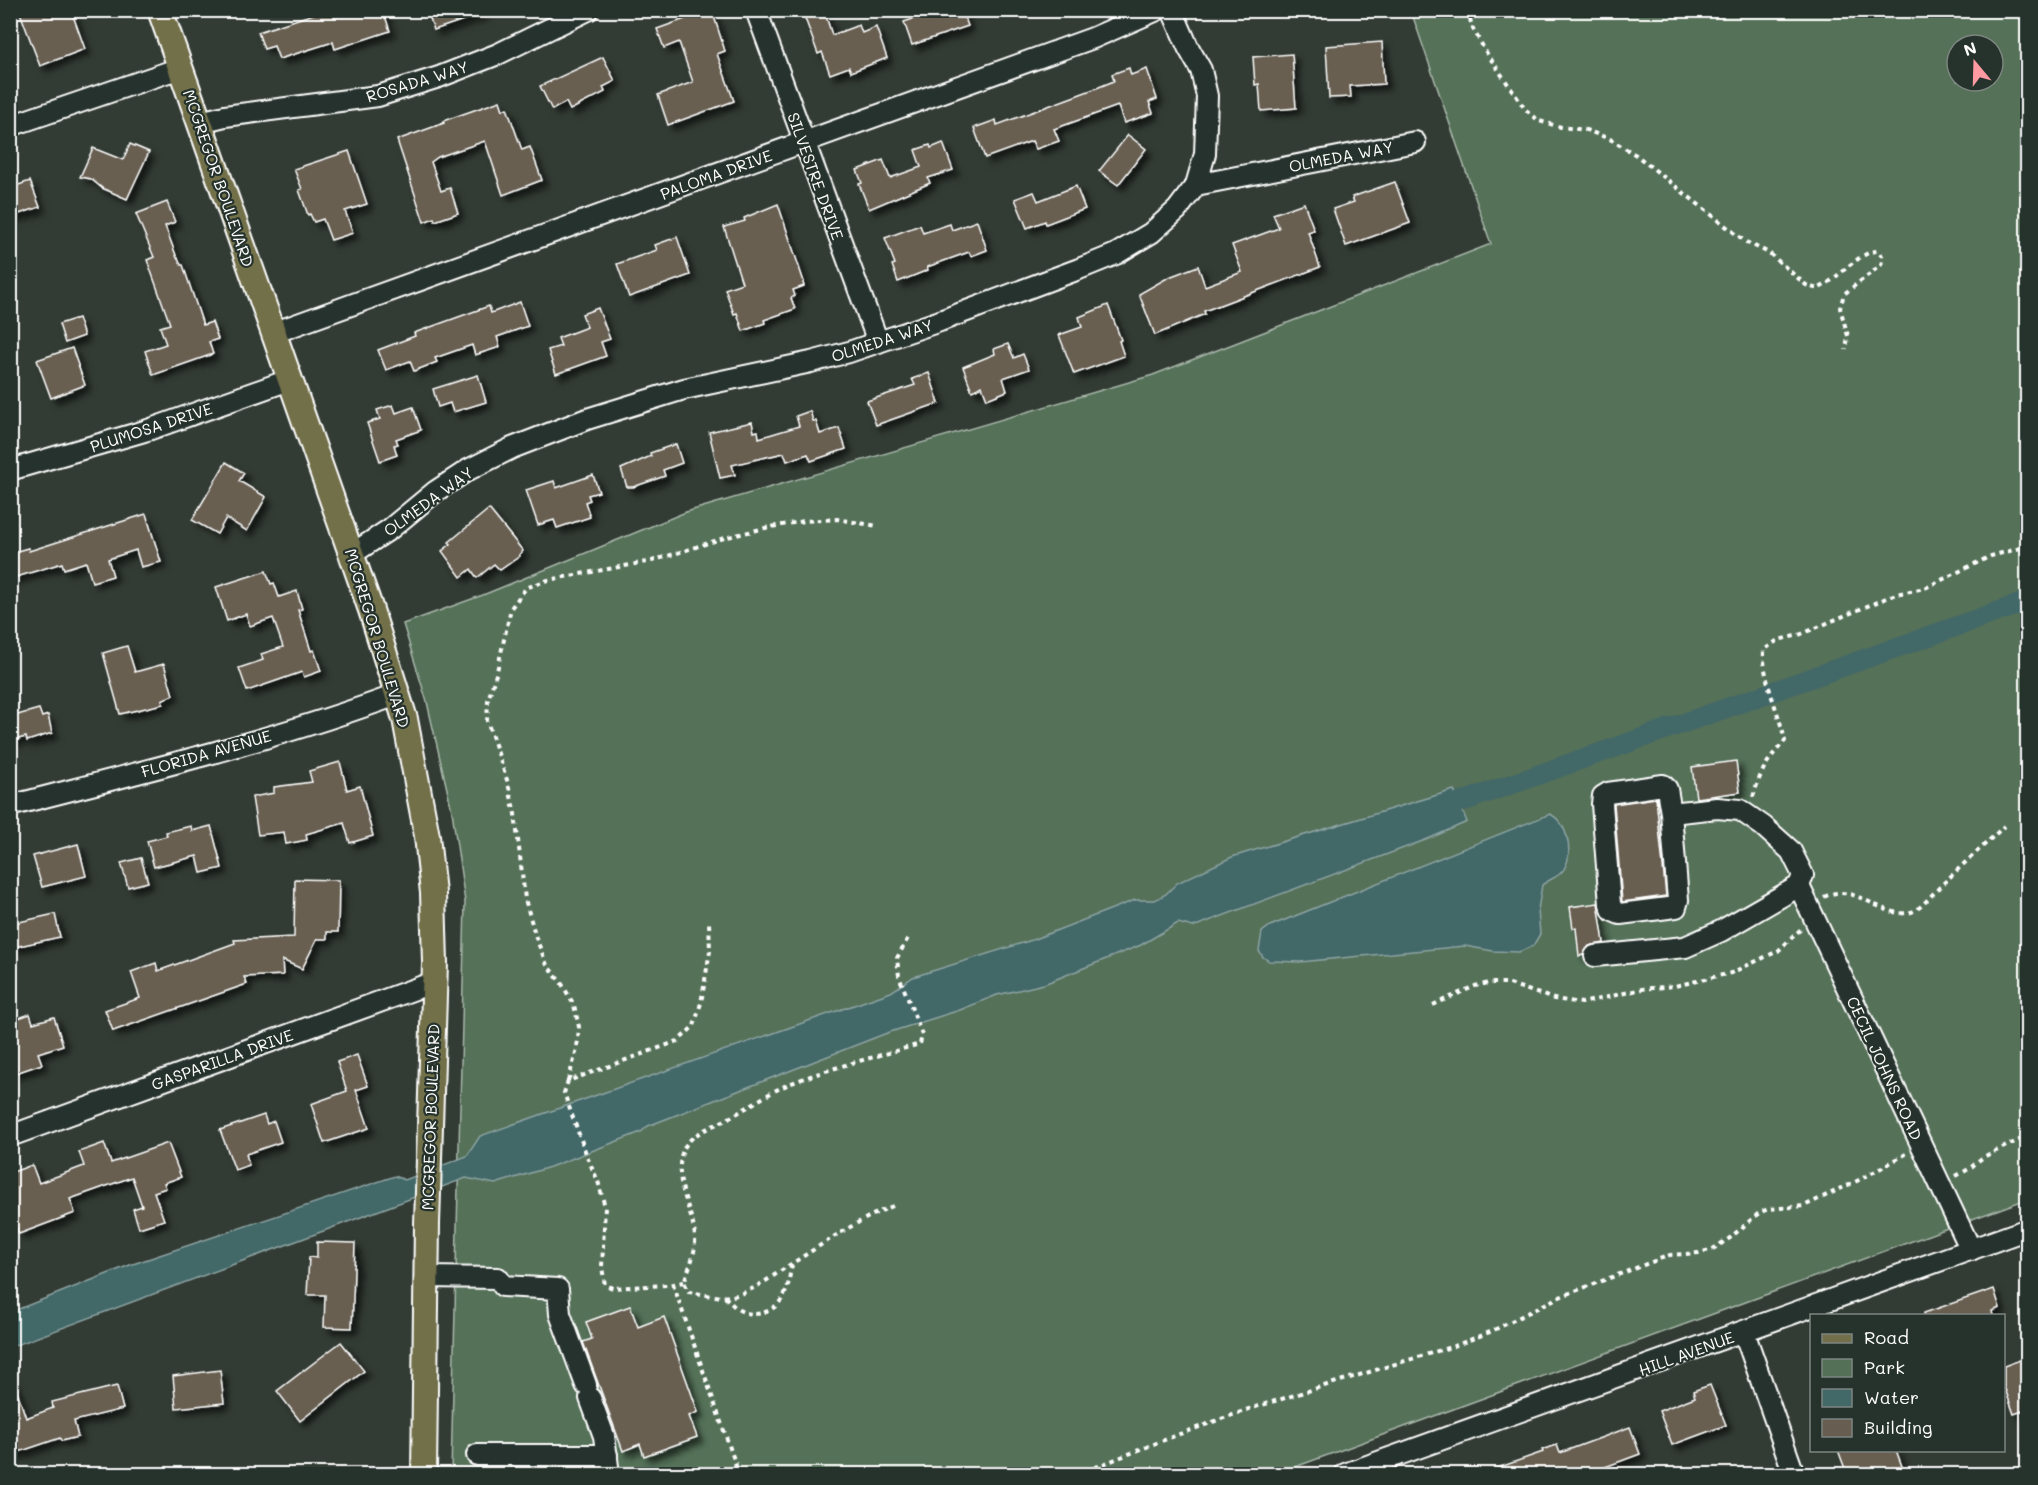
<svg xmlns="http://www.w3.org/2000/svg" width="2038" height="1485" font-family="Mali,sans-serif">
<defs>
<filter id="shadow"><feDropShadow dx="5.5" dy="5.5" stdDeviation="3" flood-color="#0009"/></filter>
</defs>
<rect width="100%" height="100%" fill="#333c34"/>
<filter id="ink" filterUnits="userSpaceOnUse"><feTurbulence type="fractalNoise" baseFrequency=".0167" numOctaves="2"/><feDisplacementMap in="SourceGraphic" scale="12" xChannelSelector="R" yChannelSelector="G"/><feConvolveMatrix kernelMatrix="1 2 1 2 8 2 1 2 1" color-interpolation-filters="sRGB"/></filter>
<g filter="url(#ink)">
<path fill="#547158" stroke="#aab8ac" stroke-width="1.5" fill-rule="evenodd" d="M1411,11H2027V1199L1276,1474H451L465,902L452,811L427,702L403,624L483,595L686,512L1153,375L1491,244ZM1957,45H1993V81H1957Z"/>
<g fill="#436868" stroke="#8ea4a4" stroke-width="1.5">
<path d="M1454,790L1467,822L1428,839L1193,927L1178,923L1141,945L1044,984L997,995L960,1010L887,1033L648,1126L641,1132L550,1167L495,1184L466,1178L11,1347V1312L130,1265L395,1176L405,1180L467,1156L480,1136L891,992L913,977L1032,940L1135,900H1155L1166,894L1177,883L1232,857Z"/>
<path d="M1550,814C1567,822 1574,852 1564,869C1560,877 1549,879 1542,885L1538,910L1540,934L1533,946L1519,952L1493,951L1465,946L1300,962L1269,961L1263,957L1259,951L1262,932L1270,926Z"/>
</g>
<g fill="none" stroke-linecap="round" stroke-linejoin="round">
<path stroke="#436868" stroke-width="20" d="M1436,811L2028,601"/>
</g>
<g fill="#675e51" stroke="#fff" stroke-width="1.5" filter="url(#shadow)">
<path d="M19,10H71L85,49L40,66Z"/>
<path d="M326,10H383L390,31L335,49L333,42L279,59L274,46L264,49L258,32Z"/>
<path d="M427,10H484V13L434,30Z"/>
<path d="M682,10H712L725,51L717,54L734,101L668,125L658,95L693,82L679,42L664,48L657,29L685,19Z"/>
<path d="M802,10H824L832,35L859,25L862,33L876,27L887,58L851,72L849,67L830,74L822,52L818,54Z"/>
<path d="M921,10H962L968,26L912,45L904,22L922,16Z"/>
<path d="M1382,42L1384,84L1350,86L1351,97L1329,98L1326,46Z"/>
<path d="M1292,54L1296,108L1261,111L1259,84L1255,85L1253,57Z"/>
<path d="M603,57L615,81L603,87L605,92L570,110L566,102L552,110L540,86Z"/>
<path d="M1129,68L1131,75L1147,69L1157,99L1149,102L1153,113L1124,123L1118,106L1054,129L1059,141L1036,149L1032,141L985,158L974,128L996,120L997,125L1094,89L1114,81L1112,74Z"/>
<path d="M500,101L503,110L507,108L522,150L530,147L542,180L503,195L485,141L438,157L431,162L441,191L450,188L458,213L435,221L434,218L424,222L397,140L444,123L443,121Z"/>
<path d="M1128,135L1146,149L1118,185L1099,171Z"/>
<path d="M943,143L953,170L928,178L930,183L869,209L859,184L862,183L857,170L883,160L890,178L921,167L915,150L930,145L931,148Z"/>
<path d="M130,144L149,152L127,199L102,188L91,179L80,177L93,148L123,160Z"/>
<path d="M349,151L367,204L345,211L353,233L331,240L323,219L314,222L310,214L308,215L299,190L302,189L294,169Z"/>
<path d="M30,181L40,207L10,217V188Z"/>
<path d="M1395,182L1410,223L1346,246L1333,209L1354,202L1352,197Z"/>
<path d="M1076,186L1085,209L1046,224L1045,221L1027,228L1015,199L1034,192L1038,201Z"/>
<path d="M167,202L175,222L165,226L177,258H178L181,265H183L203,325L212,322L218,339L209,342L213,354L153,375L145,351L166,344L160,327L170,324L147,260L154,257L136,214Z"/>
<path d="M1304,203L1314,230L1308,232L1320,267L1204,311L1205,314L1155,335L1139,294L1169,277L1198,266L1205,286L1242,272L1232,245L1279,228L1273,214Z"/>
<path d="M778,204L804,282L803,283L804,286L793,290L795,296L791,298L795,309L764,320L765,323L743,331L737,313L734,314L725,289L742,283L724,227L745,221L744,218Z"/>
<path d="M977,221L987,250L971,256L969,252L927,267L928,270L898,282L892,265L895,264L885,238L920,225L923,233L950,224L952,230Z"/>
<path d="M677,237L690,275L629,297L617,264L657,250L655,245Z"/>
<path d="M520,302L528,326L497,337L500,347L475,355L472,345L435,358L437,362L414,371L410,361L386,370L378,350L415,336L414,333L489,306L491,313Z"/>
<path d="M1108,305L1121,340L1119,341L1124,356L1074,374L1059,335L1082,327L1079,317Z"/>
<path d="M598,308L610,339L601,342L606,356L556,374L548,350L561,346L558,338L587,327L582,314Z"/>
<path d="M78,318L84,336L65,343L59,324Z"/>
<path d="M1008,344L1014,358L1023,354L1029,369L1003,378L1007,391L987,399L982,386L972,391L963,367L995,354L994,349Z"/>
<path d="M72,348L85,385L51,398L37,360Z"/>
<path d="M929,373L939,403L876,425L867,401L915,385L912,379Z"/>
<path d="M478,375L486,402L453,412L450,403L438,407L433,389Z"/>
<path d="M393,405L396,413L413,407L421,430L396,439L398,444L394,445L397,455L380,461L367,423L380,419L377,410Z"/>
<path d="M810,411L813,421H816L820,434L839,428L846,449L811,461L808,454L787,461L784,453L732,465L735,475L720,478L709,432L752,422L754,432L758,431L759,438L799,426L796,416Z"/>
<path d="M676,444L682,463L663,470L665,476L633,487H627L621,469L651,456L650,453Z"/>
<path d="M226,462L244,473L239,481L266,497L247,531L226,518L217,534L192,520Z"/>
<path d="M593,475L599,492L588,495L590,500L585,502L590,517L557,528L554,520L538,525L526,490L554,481L556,488Z"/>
<path d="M489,509L523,551L519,555L520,556L500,570L494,564L477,578L471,569L461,577L442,551L451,544L449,542Z"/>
<path d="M146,514L161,562L141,567L136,550L108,559L113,576L92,582L86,562L64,569L62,563L10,579V553L28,548L29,551Z"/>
<path d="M266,571L271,584L274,583L279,597L297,591L302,609L298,610L311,651L314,650L321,671L304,677L302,672L247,691L239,668L263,660L261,654L283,647L273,618L250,626L246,614L227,621L216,587Z"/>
<path d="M127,646L135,672L164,664L173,695L162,700L163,704L120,714L103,653Z"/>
<path d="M39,709L42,717L48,715L52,733L27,741L26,737L10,741V717Z"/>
<path d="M1736,761L1740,792L1696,798L1692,767Z"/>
<path d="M340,762L347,790L360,786L373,836L350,843L344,823L306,834L307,840L286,844L284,832L258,835L252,797L274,793V787L312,782L309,771Z"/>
<path d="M1656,798L1666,896L1622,902L1614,804Z"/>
<path d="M191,826L192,831L211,826L222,868L201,873L197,856L154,867L147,841L167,836L166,832Z"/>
<path d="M78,844L86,876L42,887L33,856Z"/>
<path d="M141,858L148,882L128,887L121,863Z"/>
<path d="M295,879L339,880L338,932H327V939H317L302,969L282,960L283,975L244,977L247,984L113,1031L105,1010L140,998L131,972L156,963L158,971L235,943L234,940L294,937Z"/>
<path d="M1598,903L1604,943L1589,946L1583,955L1579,956L1576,928H1573L1570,907Z"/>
<path d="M55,914L60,937L10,948V924Z"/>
<path d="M30,1014L33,1023L54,1017L63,1045L38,1053L42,1064L10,1075V1021Z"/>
<path d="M357,1055L368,1086L356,1090L369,1128L324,1143L311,1104L347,1091L337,1062Z"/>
<path d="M264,1115L267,1124L274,1121L281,1142L246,1154L249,1165L235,1170L220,1130Z"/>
<path d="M104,1143L111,1163L168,1143L181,1177L164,1183L166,1188L154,1192L164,1220L139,1228L133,1209L142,1206L132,1177L70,1199L75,1213L19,1234L10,1211V1173L32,1165L39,1183L84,1166L79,1152Z"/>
<path d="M317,1242L355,1243L352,1328L324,1327L325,1295H307L309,1257L317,1258Z"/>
<path d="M1994,1289L2000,1308L1992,1311L1993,1316H1924V1313Z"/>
<path d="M630,1306L638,1327L664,1317L698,1412L689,1416L697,1437L644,1456L640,1444L623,1451L583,1342L592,1339L586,1322Z"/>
<path d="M341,1342L364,1371L300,1421L277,1391Z"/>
<path d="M2028,1357V1409L2014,1414L2004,1386V1366Z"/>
<path d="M220,1370L224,1403L176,1408L173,1376Z"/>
<path d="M13,1379L26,1418L53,1408L52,1402L117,1386L123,1409L74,1421L78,1437L61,1441L60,1438L10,1455V1380Z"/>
<path d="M1710,1385L1726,1425L1672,1445L1659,1411L1695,1397L1693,1391Z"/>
<path d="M1630,1427L1640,1454L1594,1471L1596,1474H1487L1486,1472L1543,1452L1542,1450L1557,1445L1560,1453Z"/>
<path d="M1838,1450H1896L1903,1469L1888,1474H1847Z"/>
</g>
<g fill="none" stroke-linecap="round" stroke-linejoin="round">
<defs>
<g id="minor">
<path d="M756,10L878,342"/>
<path d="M1172,10L1188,47L1201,70L1207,96L1205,154L1196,185"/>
<path d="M200,122L225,116L378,96L439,77L498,54L588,10"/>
<path d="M10,126L180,68"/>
<path d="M273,333L1093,38L1157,10"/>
<path d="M10,470L148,430L289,380"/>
<path d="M352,554L390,529L436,491L468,470L512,448L587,419L684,389L811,362L849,352L940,321L1079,269L1116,254L1151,233L1177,210L1196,185L1415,142"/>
<path d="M10,806C140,772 272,741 399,694"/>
<path d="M1799,886L1971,1250"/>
<path d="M1595,956L1685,947L1721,931L1799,886L1803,875L1791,851L1763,826L1740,810L1717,808L1671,813L1678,900L1676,907L1620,914L1613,911L1610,904L1602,804L1603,796L1608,793L1663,785L1667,789L1671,813"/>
<path d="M10,1136L434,982"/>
<path d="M427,1277L498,1278L503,1286L558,1289L560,1314L586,1385"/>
<path d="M1744,1332L1794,1474"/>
<path d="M590,1398L604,1436L609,1474"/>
<path d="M477,1455H607"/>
<path d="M1345,1474L2028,1229"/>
</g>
<path id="major" d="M160,10L371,610L405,719L427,836L433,893L435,963L427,1224L424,1474"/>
</defs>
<use href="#minor" stroke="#fff" stroke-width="24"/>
<use href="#major" stroke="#fff" stroke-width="28"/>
<g stroke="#fff" stroke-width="4" stroke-dasharray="4.5 4.5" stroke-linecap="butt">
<path d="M1467,10L1473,29L1486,52L1525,109L1539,121L1561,127L1586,130L1610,139L1636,155L1746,242L1769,253L1806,285L1817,289C1837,281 1856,253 1877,251L1883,257L1881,265L1844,294L1840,308L1848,336L1846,350"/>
<path d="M1753,797C1761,771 1766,761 1785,741C1779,711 1762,680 1764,650L1778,640L1799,635L1896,594L1925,588L1991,556L2028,546"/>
<path d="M1824,897C1853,881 1880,917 1908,913C1921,910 1928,898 1937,890C1958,868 1982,848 2004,826"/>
<path d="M1433,1005L1475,986L1489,983H1507L1554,999L1582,1003L1642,989L1675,986L1731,973L1778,951L1801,929"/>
<path d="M568,1081L577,1049L579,1027L574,1005L562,984L547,965L536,938L525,899L515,814L508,783L487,721L488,700L497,671L511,608L526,588L548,580L652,561L724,538L765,528L805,521L837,519L877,526"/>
<path d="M1956,1176L1969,1169L1983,1157L2028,1136"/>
<path d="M893,1206C855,1221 823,1244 788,1266C773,1276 757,1288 740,1294C724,1300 705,1294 689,1292L684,1282C689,1267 696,1254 695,1238C694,1213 675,1186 681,1157C685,1134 711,1128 729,1118C749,1107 768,1093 789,1084C832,1067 876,1057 920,1044L922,1035L899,976L897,958L908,938"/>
<path d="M684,1282L668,1285L613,1288L605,1285L602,1267L605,1207L598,1181L588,1159L564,1093L568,1081L678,1041L694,1026L701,1003L710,951L709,921"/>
<path d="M673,1284L739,1474"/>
<path d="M725,1297C729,1301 734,1307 739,1310C758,1320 779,1310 786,1291C790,1282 789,1272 793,1263"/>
<path d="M1078,1474L1177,1435L1249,1409L1454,1346L1490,1332L1557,1298L1670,1255L1699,1253L1713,1249L1730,1238L1759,1213L1768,1209L1804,1206L1861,1179L1906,1154"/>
</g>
<use href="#minor" stroke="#26332d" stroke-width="20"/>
<use href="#major" stroke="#726f4a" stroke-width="24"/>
</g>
</g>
<g text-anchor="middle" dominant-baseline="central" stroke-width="4.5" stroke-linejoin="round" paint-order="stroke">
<g font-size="16" fill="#fff" stroke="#26332d">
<text transform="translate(417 81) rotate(-17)">ROSADA WAY</text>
<text transform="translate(1341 156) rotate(-11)">OLMEDA WAY</text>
<text transform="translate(716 174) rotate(-20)">PALOMA DRIVE</text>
<text transform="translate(816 176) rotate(70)">SILVESTRE DRIVE</text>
<text transform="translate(219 178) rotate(71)">MCGREGOR BOULEVARD</text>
<text transform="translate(882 340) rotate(-18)">OLMEDA WAY</text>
<text transform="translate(151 427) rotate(-18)">PLUMOSA DRIVE</text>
<text transform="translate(428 501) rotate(-36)">OLMEDA WAY</text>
<text transform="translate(378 638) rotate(73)">MCGREGOR BOULEVARD</text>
<text transform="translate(206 753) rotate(-16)">FLORIDA AVENUE</text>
<text transform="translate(222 1059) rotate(-20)">GASPARILLA DRIVE</text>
<text transform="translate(1885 1068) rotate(65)">CECIL JOHNS ROAD</text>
<text transform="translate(430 1117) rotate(-88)">MCGREGOR BOULEVARD</text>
<text transform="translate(1686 1353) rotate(-20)">HILL AVENUE</text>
</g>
</g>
<rect width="2038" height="1485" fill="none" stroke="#26332d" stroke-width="36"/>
<rect x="18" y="18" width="2002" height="1449" fill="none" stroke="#fff" stroke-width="2" filter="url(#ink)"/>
<rect x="1810" y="1314" width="195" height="138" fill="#26332d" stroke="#7d8581" stroke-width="1.5"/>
<rect x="1822" y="1334" width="30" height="9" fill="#726f4a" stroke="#7d8581" stroke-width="1.5"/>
<text x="1864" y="1344" font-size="18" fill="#ffffff">Road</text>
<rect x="1822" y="1359" width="30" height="18" fill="#547158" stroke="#7d8581" stroke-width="1.5"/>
<text x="1864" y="1374" font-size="18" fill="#ffffff">Park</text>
<rect x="1822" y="1389" width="30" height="18" fill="#436868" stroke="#7d8581" stroke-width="1.5"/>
<text x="1864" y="1404" font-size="18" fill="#ffffff">Water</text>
<rect x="1822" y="1419" width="30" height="18" fill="#675e51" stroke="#7d8581" stroke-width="1.5"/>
<text x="1864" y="1434" font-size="18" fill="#ffffff">Building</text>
<g transform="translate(1975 63) rotate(341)"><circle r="28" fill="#26332d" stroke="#7d8581" stroke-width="1.5"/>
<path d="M0-4.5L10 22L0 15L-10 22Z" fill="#ff9aa2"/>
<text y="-9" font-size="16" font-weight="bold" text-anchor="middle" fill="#ffffff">N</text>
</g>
</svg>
